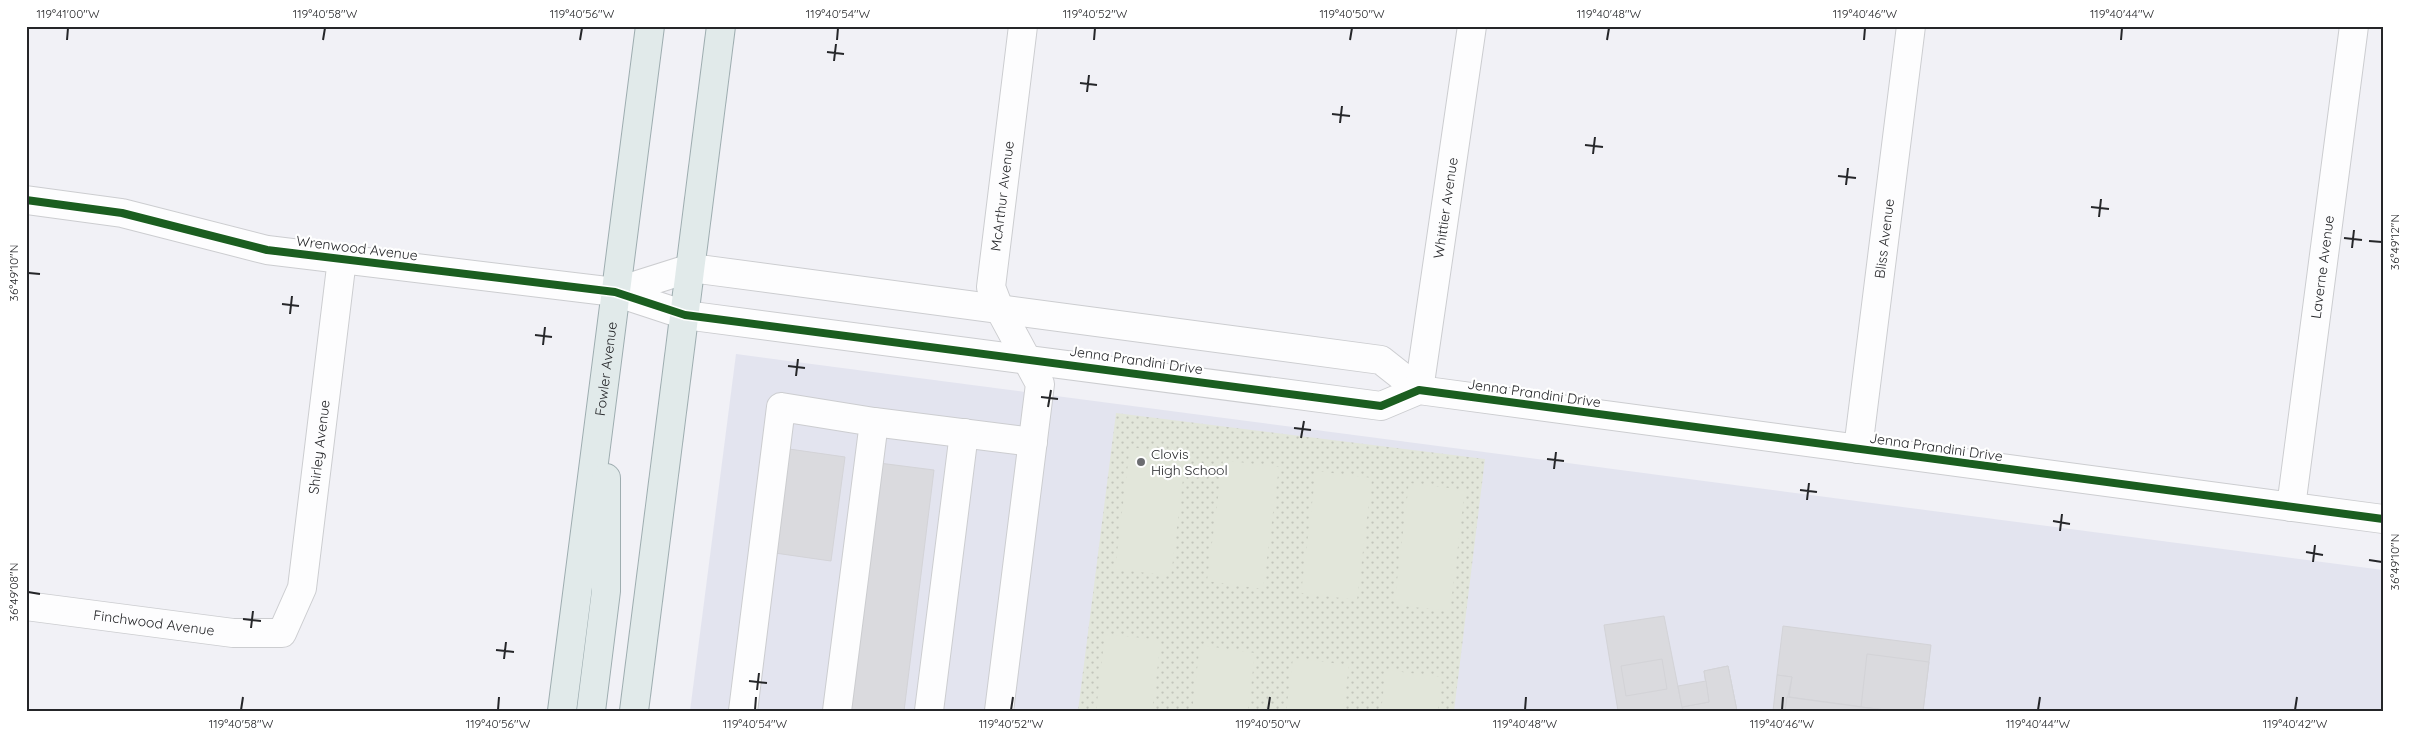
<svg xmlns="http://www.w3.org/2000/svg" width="2409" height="737" font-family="Quicksand,sans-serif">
<defs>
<pattern id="park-dots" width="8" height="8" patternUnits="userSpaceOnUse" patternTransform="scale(1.25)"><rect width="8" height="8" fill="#e2e6da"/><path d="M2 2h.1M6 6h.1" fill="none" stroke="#c2c5bb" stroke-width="1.8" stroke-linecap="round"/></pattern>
</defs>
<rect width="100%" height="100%" fill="#f1f1f6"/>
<path fill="#e3e4ef" d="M736,354L2383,570V711H690Z"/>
<path fill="url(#park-dots)" d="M1116,413L1485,459L1454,711H1078Z"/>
<g fill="#e2e6da">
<path d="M1130,447L1186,455L1171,576L1115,569Z"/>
<path d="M1223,460L1279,467L1263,589L1207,581Z"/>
<path d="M1316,471L1372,478L1357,600L1301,593Z"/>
<path d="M1409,483L1465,490L1450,611L1394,605Z"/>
<path d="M1105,634L1161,640L1152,711H1096Z"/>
<path d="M1200,645L1255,653L1248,711H1192Z"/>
<path d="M1293,658L1349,665L1343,711H1286Z"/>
<path d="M1386,670L1442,677L1438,711H1381Z"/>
</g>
<g fill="#dadade" stroke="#d3d3d7">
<path d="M789,449L845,457L831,561L775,553Z"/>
<path d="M879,463L934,470L904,711H849Z"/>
<path d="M1664,616L1682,707L1709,702L1704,671L1728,666L1737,711H1618L1604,625Z"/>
<path d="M1783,626L1931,645L1923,711H1893L1789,697L1792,677L1777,675Z"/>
<path d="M1867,654L1929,662L1923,711H1893L1861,707Z"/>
<path d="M1662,659L1667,689L1626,696L1621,666Z"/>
<path d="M1728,666L1737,711H1683L1682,707L1709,702L1704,671Z"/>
<path d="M1777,675L1792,677L1785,711H1773Z"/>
<path d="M1706,681L1709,702L1682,707L1678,686Z"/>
<path d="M1787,697L1861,707L1893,711H1785Z"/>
</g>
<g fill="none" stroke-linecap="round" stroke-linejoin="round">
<defs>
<g id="minor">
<path d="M26,200L122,213L267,250L615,292L685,315L1381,406L1419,390L2383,519"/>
<path d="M615,292L691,268L1381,360L1419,390"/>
<path id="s1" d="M1419,390L1472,26"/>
<path d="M874,422L1033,442"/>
<path id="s2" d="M1858,449L1911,26"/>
<path id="s3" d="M2291,507L2354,26"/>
<path id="s4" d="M26,606L233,633H282L302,588L342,259"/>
<path d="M743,711L781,407L874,422L837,711"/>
<path d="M929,711L964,433"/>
<path id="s5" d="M999,711L1040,384L999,308L991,287L1023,26"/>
</g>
<g id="major">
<path id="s6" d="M562,711L650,26"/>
<path d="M591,711L606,591V478"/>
<path d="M634,711L721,26"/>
</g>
</defs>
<use href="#minor" stroke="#cccdd0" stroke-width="30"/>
<use href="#major" stroke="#9eadb0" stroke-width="30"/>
<use href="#minor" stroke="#fdfdfe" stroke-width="28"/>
<use href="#major" stroke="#e1eaea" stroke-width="28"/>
<defs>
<path id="cycleway" d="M26,200L122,213L267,250L615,292L685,315L1381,406L1419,390L2383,519"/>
</defs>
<use href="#cycleway" stroke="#fff" stroke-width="11"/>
<use href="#cycleway" stroke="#1b5e20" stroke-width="8"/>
</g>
<path fill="none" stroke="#252629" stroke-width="2" d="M67,40L68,28M323,40L325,28M580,40L582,28M837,40L838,28M1094,40L1095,28M1350,40L1352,28M1607,40L1609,28M1864,40L1865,28M2121,40L2122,28M827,52L844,54M834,61L836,44M1080,83L1097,85M1087,92L1089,75M1332,114L1350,116M1340,123L1342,106M1585,145L1603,147M1593,154L1595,137M1838,176L1856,178M1846,185L1848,168M2091,207L2109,209M2099,217L2101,199M2344,238L2362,240M2369,241L2382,242M2352,248L2354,230M28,273L40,274M282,304L299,306M290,314L292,296M535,335L552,337M543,345L545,327M788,366L805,368M796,376L798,359M1041,397L1058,399M1048,407L1051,390M1294,428L1311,430M1301,438L1304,421M1547,459L1564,461M1554,469L1556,452M1800,490L1817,492M1807,500L1809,483M2053,521L2070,524M2060,531L2062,514M2306,552L2323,555M2369,560L2382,562M2313,562L2315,545M28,592L40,594M243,619L261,621M251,628L253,611M496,650L514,652M504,659L506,642M749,681L767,683M757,690L759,673M241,710L243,697M498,710L499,697M755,710L756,697M1011,710L1013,697M1268,710L1270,697M1525,710L1526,697M1782,710L1783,697M2038,710L2040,697M2295,710L2297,697"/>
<circle fill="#6c6d71" stroke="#fff" stroke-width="2" cx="1141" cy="462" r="5"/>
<g text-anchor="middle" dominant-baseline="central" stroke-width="4.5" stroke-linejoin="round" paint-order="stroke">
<g font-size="14" fill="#252629" stroke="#fff">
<text stroke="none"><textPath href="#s5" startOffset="530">McArthur Avenue</textPath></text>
<text stroke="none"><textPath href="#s1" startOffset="184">Whittier Avenue</textPath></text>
<text stroke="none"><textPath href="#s2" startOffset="212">Bliss Avenue</textPath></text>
<text transform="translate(357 248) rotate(7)">Wrenwood Avenue</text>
<text stroke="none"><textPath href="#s3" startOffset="242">Laverne Avenue</textPath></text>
<text transform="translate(1136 360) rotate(8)">Jenna Prandini Drive</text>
<text stroke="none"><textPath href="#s6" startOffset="345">Fowler Avenue</textPath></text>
<text transform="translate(1534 393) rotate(8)">Jenna Prandini Drive</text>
<text transform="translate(1936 447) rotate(8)">Jenna Prandini Drive</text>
<text stroke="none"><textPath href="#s4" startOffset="449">Shirley Avenue</textPath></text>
<text stroke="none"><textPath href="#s4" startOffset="129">Finchwood Avenue</textPath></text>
</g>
<g font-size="14" fill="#252629" stroke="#fff" text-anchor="start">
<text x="1151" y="454">Clovis<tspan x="1151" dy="16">High School</tspan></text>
</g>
</g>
<rect width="2409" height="737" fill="none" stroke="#ffffff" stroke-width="55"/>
<rect x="28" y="28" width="2354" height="682" fill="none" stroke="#252629" stroke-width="2"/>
<g font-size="12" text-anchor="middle" fill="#252629">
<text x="68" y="18">119°41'00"W</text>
<text x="325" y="18">119°40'58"W</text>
<text x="582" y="18">119°40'56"W</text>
<text x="838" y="18">119°40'54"W</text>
<text x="1095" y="18">119°40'52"W</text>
<text x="1352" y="18">119°40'50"W</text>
<text x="1609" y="18">119°40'48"W</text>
<text x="1865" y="18">119°40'46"W</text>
<text x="2122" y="18">119°40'44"W</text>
<text transform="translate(2395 242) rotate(-90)" y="4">36°49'12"N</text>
<text transform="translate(14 273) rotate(-90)" y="4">36°49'10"N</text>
<text transform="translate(2395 562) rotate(-90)" y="4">36°49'10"N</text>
<text transform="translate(14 592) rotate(-90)" y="4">36°49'08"N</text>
<text x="241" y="728">119°40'58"W</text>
<text x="498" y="728">119°40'56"W</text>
<text x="755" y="728">119°40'54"W</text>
<text x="1011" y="728">119°40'52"W</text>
<text x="1268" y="728">119°40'50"W</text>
<text x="1525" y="728">119°40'48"W</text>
<text x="1782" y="728">119°40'46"W</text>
<text x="2038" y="728">119°40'44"W</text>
<text x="2295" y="728">119°40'42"W</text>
</g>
</svg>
